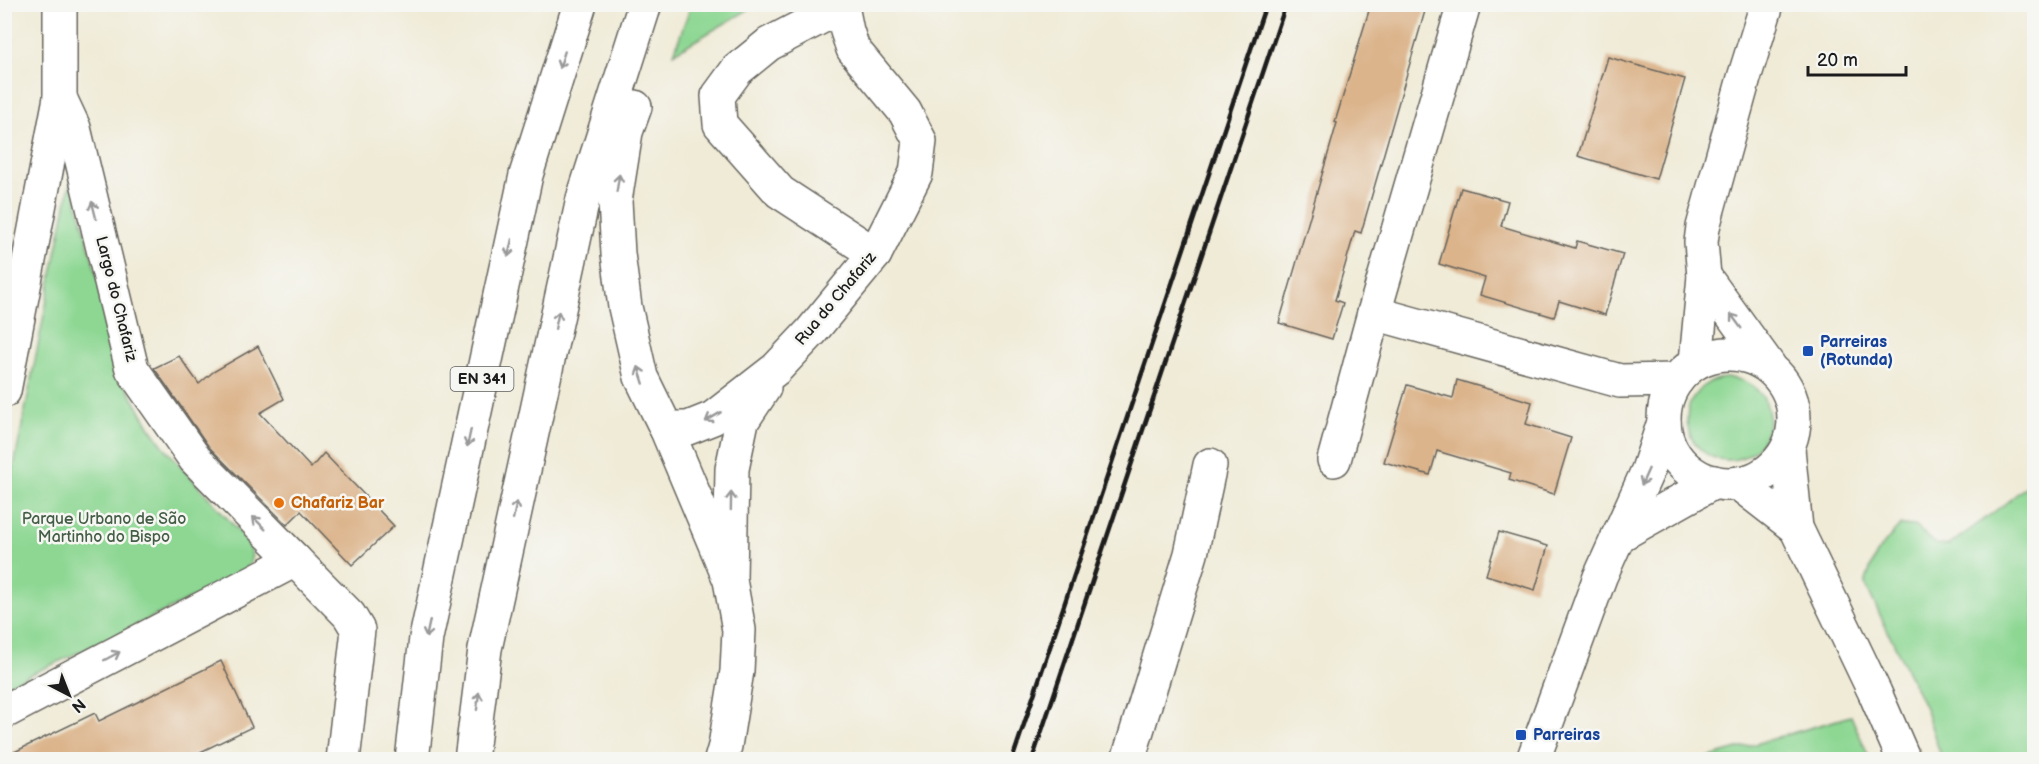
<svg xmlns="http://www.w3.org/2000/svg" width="2039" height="764" font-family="'Balsamiq Sans',sans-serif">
<rect width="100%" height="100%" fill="#f6f6f2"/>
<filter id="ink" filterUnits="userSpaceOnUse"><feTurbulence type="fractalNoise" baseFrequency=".0167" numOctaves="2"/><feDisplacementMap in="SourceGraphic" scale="12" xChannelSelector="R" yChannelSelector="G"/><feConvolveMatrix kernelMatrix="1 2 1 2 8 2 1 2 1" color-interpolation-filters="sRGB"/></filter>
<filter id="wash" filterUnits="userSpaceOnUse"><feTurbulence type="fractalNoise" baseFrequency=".008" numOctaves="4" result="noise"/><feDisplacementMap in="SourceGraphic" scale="24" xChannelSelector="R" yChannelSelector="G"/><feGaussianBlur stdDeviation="1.35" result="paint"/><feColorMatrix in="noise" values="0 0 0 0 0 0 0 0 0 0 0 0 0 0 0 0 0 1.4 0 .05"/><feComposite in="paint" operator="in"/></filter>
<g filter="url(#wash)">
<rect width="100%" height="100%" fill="#f0ebd7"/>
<g fill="#8dd793" stroke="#547a58" stroke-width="1.5">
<path d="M691,5H746L748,10L674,53Z"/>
<path d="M71,179L127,388L149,426L164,447L243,536C253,550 256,559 243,573L104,641L5,686V511Z"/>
<circle cx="1728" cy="419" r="41"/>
<path d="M2034,480V759H1942L1925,708L1865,584C1874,555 1880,546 1901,525L1915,526L1936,544L1949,545L2002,506Z"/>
<path d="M1851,716L1870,759H1703Z"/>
</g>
<g id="blocks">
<g fill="#dbb48b">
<path d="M1371,4H1427L1361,233L1355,231L1335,300L1343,303L1332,339L1279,323L1337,123L1335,122Z"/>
<path d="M1608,57L1685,79L1656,179L1578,156Z"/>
<path d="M1461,188L1508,201L1501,226L1575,248L1577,241L1623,254L1605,315L1559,301L1554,317L1480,295L1485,278L1439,264Z"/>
<path d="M258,346L284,399L260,413L311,468L324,453L394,526L352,565L301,511L287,525L209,447L154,368L179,356L199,384L213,372Z"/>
<path d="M1457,380L1532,402L1526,424L1571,438L1554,494L1509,480L1511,473L1437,451L1430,475L1384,462L1407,385L1453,398Z"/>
<path d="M1499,532L1548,546L1535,590L1486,575Z"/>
<path d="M221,661L252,727L186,759H4V757L95,713L99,721Z"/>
</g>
</g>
</g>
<g filter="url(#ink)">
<use href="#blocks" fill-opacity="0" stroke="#66645d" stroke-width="1.5"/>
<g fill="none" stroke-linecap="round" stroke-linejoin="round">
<defs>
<g id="minor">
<path d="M842,6L769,44L737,70L718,96L720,124L780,192L875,254"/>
<path d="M1704,276L1769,366"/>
<path d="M1374,313L1620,381L1677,380"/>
<path d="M1696,362L1704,276L1701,242L1703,227L1744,78L1767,4"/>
<path d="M4,391L60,98V4"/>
<path d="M666,428H688L713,418L776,369L811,332L875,254L916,173L920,141L905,112L853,49L847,31L842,6L844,4"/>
<path d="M1334,460L1374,313L1464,4"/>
<path d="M1618,536L1714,482"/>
<path d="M295,560L349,615L358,630L343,760"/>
<path d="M730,580L732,469L742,421L764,388"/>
<path d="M4,712L295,560L195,459L132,369L74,128L60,98"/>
<path d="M1128,760L1191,554L1210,465"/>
<path d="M1533,760L1600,577L1648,470L1664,422"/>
</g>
<g id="tertiary">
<circle cx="1729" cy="419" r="65"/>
<path d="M666,428L730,580L739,630L737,671L725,746L721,760"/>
<path d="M1788,449L1796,528L1875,693L1904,760"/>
<path d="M1738,483L1796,528"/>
</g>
<g id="trunk">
<path d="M635,107L626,132L615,201L618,254L625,307L641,377L666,428"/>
<path d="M412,760L426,638L526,175L580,4"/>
<path d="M471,760L485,649L583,199L645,4"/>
</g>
</defs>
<use href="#minor" stroke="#66645d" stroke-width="36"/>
<use href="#tertiary" stroke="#66645d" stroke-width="36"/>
<use href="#trunk" stroke="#66645d" stroke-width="36"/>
<use href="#minor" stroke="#fff" stroke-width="33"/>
<use href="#tertiary" stroke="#fff" stroke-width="33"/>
<use href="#trunk" stroke="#fff" stroke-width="33"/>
<g stroke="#1c1c1c" stroke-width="4.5">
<path d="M1012,760L1266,4"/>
<path d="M1032,760L1286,4"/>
</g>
</g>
<defs><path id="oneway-shaft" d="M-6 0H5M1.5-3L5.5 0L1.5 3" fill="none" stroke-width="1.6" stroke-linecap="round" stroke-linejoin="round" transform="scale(1.5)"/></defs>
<g stroke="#999">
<use href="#oneway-shaft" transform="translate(562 60) rotate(108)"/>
<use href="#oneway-shaft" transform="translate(618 183) rotate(-81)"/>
<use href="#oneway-shaft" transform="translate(94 210) rotate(-104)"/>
<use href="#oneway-shaft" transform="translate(510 248) rotate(102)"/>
<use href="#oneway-shaft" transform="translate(557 320) rotate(-78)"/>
<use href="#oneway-shaft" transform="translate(1736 321) rotate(-126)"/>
<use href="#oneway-shaft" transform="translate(641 375) rotate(-108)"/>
<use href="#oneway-shaft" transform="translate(713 417) rotate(149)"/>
<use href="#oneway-shaft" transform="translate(469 438) rotate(102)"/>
<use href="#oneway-shaft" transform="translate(1645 477) rotate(114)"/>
<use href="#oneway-shaft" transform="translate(731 501) rotate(-89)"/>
<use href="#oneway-shaft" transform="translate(515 510) rotate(-78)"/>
<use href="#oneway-shaft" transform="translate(259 523) rotate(-135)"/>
<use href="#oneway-shaft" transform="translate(428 629) rotate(102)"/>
<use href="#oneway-shaft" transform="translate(112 656) rotate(-28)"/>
<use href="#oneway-shaft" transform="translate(478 701) rotate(-83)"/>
</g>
</g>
<g fill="#1a4fb4" stroke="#f6f6f2" stroke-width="2">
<rect x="1802" y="345" width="12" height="12" rx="3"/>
<rect x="1515" y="729" width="12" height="12" rx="3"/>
</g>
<circle fill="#e8710a" stroke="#f6f6f2" stroke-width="2" cx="279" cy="503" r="6"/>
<g text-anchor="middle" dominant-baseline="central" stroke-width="5" stroke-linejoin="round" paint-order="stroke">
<rect fill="#f6f6f2" stroke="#5d5d5c" stroke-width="1.5" x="450.5" y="367" width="63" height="24" rx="4.5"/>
<g font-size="15" font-weight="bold" fill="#1c1c1c">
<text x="482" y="379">EN 341</text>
</g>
<g font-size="16" fill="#1c1c1c" stroke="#f6f6f2">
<text transform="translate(116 299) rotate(76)">Largo do Chafariz</text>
<text transform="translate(836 299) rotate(-50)">Rua do Chafariz</text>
</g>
<g font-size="16" font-weight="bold" fill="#164399" stroke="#f6f6f2" text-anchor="start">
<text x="1820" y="342">Parreiras<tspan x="1820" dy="18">(Rotunda)</tspan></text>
<text x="1533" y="735">Parreiras</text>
</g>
<g font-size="16" font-weight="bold" fill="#c56008" stroke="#f6f6f2" text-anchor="start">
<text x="291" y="503">Chafariz Bar</text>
</g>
<g font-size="16" fill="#445d46" stroke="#f6f6f2">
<text x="104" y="519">Parque Urbano de São<tspan x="104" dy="18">Martinho do Bispo</tspan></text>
</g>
</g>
<rect width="2039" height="764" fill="none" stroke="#f6f6f2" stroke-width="24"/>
<g transform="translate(69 695) rotate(138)" stroke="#f6f6f2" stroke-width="4.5" paint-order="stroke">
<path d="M0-4.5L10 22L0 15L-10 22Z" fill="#1c1c1c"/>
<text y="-9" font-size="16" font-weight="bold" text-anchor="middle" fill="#1c1c1c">N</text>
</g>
<path d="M1808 66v9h98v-9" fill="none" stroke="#1c1c1c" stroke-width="3"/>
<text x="1817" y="66" font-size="18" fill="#1c1c1c" stroke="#f6f6f2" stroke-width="4.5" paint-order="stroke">20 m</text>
</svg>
